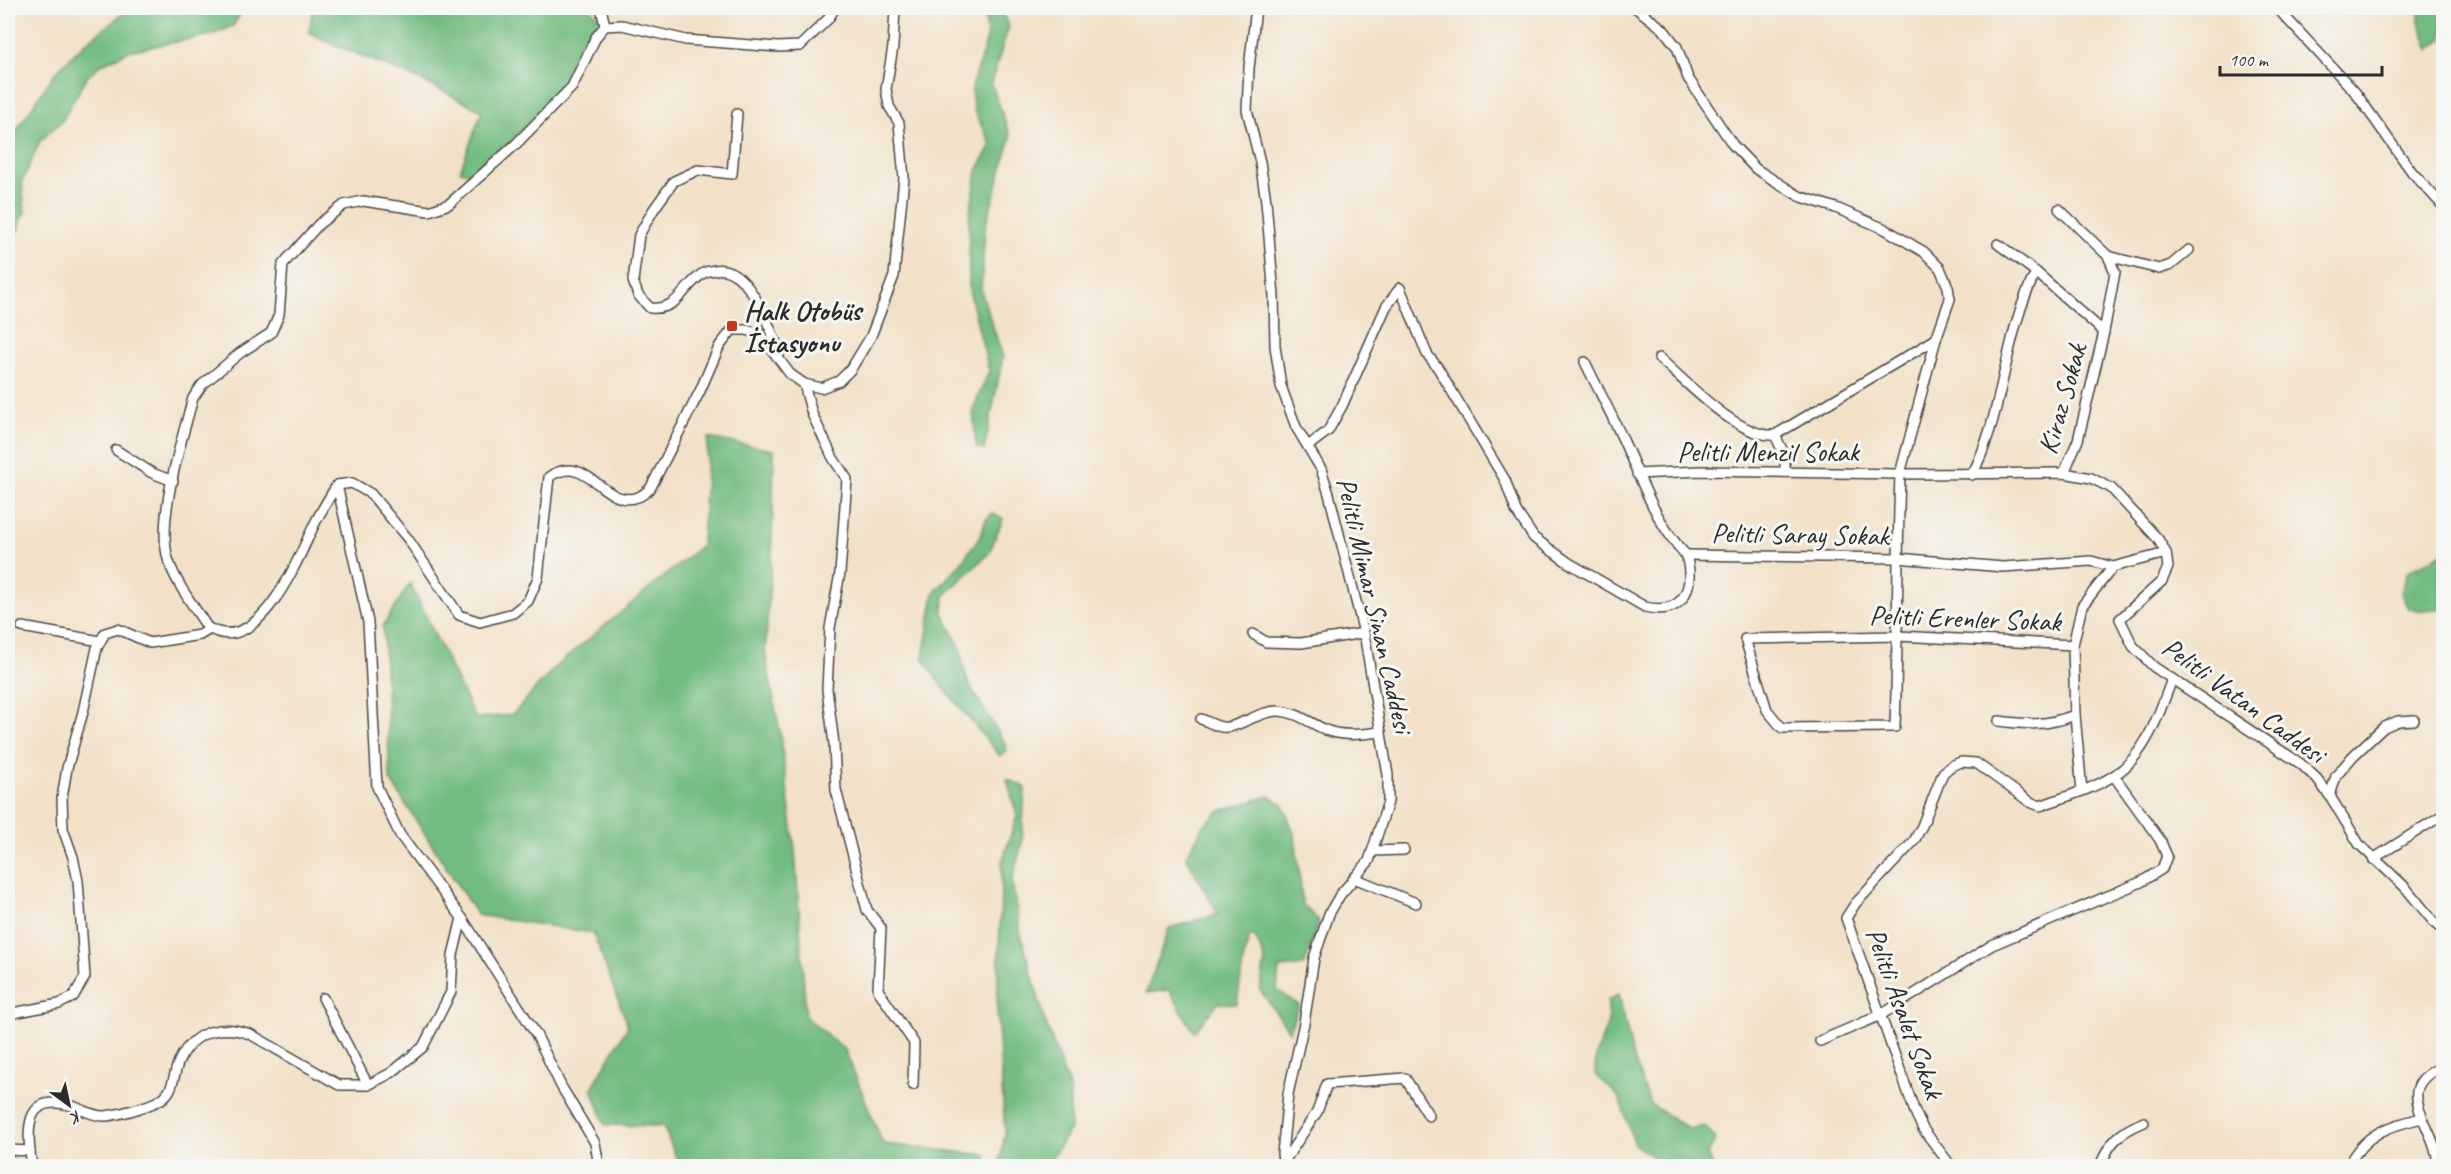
<svg xmlns="http://www.w3.org/2000/svg" width="2451" height="1174" font-family="Caveat,sans-serif">
<rect width="100%" height="100%" fill="#f6f6f2"/>
<filter id="ink" filterUnits="userSpaceOnUse"><feTurbulence type="fractalNoise" baseFrequency=".0167" numOctaves="2"/><feDisplacementMap in="SourceGraphic" scale="12" xChannelSelector="R" yChannelSelector="G"/><feConvolveMatrix kernelMatrix="1 2 1 2 8 2 1 2 1" color-interpolation-filters="sRGB"/></filter>
<filter id="wash" filterUnits="userSpaceOnUse"><feTurbulence type="fractalNoise" baseFrequency=".008" numOctaves="4" result="noise"/><feDisplacementMap in="SourceGraphic" scale="24" xChannelSelector="R" yChannelSelector="G"/><feGaussianBlur stdDeviation="1.35" result="paint"/><feColorMatrix in="noise" values="0 0 0 0 0 0 0 0 0 0 0 0 0 0 0 0 0 1.4 0 .05"/><feComposite in="paint" operator="in"/></filter>
<g filter="url(#wash)">
<rect width="100%" height="100%" fill="#f2e1c8"/>
<g fill="#72bb81" stroke="#4e7356" stroke-width="1.5">
<path d="M137,8H244L233,26L212,35L129,51L100,65L87,77L62,121L40,141L22,182L25,212L13,242L8,245V143L54,74L85,43L124,13Z"/>
<path d="M313,8H589L599,17L568,82L546,107L475,175L460,171L482,111L421,80L330,43L309,32Z"/>
<path d="M981,8H1001L1009,26L991,83L1011,137L985,227L981,291L1003,357L984,450L976,447L973,409L989,371L969,290V220L977,171L991,144C986,132 976,119 973,106C965,68 1000,48 981,8Z"/>
<path d="M2419,8H2443V39L2429,50L2419,21Z"/>
<path d="M708,438L774,450L772,550L765,653L780,733L795,850L806,1017L845,1050L883,1144L987,1155L984,1166H680L663,1126L605,1125L592,1088L628,1026L593,933L477,915L390,780L383,626L410,583L475,718L512,715L555,667L702,545Z"/>
<path d="M993,513L1003,519L989,553L944,596L943,613L961,649L963,667L969,684L1006,745V752L1000,756L938,681L923,658L934,593L960,564L980,536L986,519Z"/>
<path d="M2443,553V608L2427,611L2408,609L2400,591L2408,571Z"/>
<path d="M1007,779L1025,787L1022,844L1012,881L1021,935L1045,1021L1070,1090V1129L1047,1166H999L1005,1134L997,1011L1002,862L1017,816Z"/>
<path d="M1269,796L1283,804L1295,836L1303,905L1319,921L1304,966L1279,968L1277,990L1299,1005L1289,1031L1260,990L1265,960L1255,936H1250L1244,957L1237,1004L1218,1003L1194,1032L1169,990L1146,993L1169,928L1218,914L1186,857L1204,825L1220,811Z"/>
<path d="M1619,994L1632,1053L1650,1104L1689,1129L1705,1126L1716,1139L1707,1155L1714,1166H1663L1659,1161L1635,1145L1619,1097L1595,1074L1596,1056L1608,1022V1001Z"/>
</g>
</g>
<g filter="url(#ink)">
<g fill="none" stroke-linecap="round" stroke-linejoin="round">
<defs>
<g id="minor">
<path d="M601,8L605,26"/>
<path d="M835,8L828,19L800,46L778,47L686,40L622,25L605,26L596,37L572,87L515,145L449,204L429,211L363,201L344,205L319,224L283,264L279,315L271,333L240,353L202,385L193,398C182,439 155,523 169,562C177,585 194,606 207,627C258,660 298,559 314,525C321,511 329,498 337,485L352,483L371,494L408,539L459,615L480,622L513,613L528,601L538,578L549,477C587,450 604,510 638,497C642,496 647,491 650,489L700,391L719,347L732,330H746L760,334L790,374L804,384L821,388L839,381L851,369L871,336L894,276L904,178L899,123L889,106L886,89L893,47L895,8"/>
<path d="M1256,8L1249,68L1247,110L1260,162L1266,201L1274,296L1275,346L1281,386L1296,427L1321,469L1329,494L1364,633L1388,775V802L1369,861L1340,895L1329,914L1314,958L1304,1023L1288,1094L1282,1154L1284,1166"/>
<path d="M1636,8L1663,29L1677,47L1688,78L1733,145L1756,169L1799,196L1836,208L1885,229L1924,252L1940,268L1948,287L1950,299L1936,339L1900,474L2064,473L2091,478L2111,488L2158,539L2166,553L2168,567L2162,581L2120,619L2133,646L2154,667L2301,764L2317,779L2330,796L2359,844L2405,887L2433,921L2444,930"/>
<path d="M2277,8L2355,92L2412,172L2444,207"/>
<path d="M737,114L732,174L698,170L674,181L654,209L639,235L633,281L638,295L650,308C679,310 681,289 702,274C705,271 710,271 715,270C749,264 770,329 780,353"/>
<path d="M2059,209L2108,256L2115,272L2104,332"/>
<path d="M1998,244L2036,272L2104,332L2078,440L2064,473"/>
<path d="M2108,256L2159,269L2171,265L2189,250"/>
<path d="M1659,358C1687,382 1738,438 1775,435L1785,456V472"/>
<path d="M1585,362C1598,389 1612,415 1624,442C1642,481 1656,524 1686,555"/>
<path d="M804,384L812,414L833,458L847,479L840,573L830,628L827,689L834,744L836,790L867,910L881,928L878,990L914,1043L913,1085"/>
<path d="M1775,435L1936,339"/>
<path d="M1308,446L1328,431L1342,406L1386,307L1400,288L1427,354L1438,368L1505,480L1516,511L1534,538L1569,563L1645,607C1684,616 1695,588 1686,555"/>
<path d="M116,450L152,473L173,481"/>
<path d="M1637,474L1701,471L1900,474C1897,559 1898,643 1895,727L1782,728L1767,710L1745,639L1898,636L2073,645L2075,715L2082,791"/>
<path d="M1972,475C2005,411 2003,336 2036,272"/>
<path d="M1686,555L1897,558L2003,567L2091,561L2113,567L2166,553"/>
<path d="M22,627L100,641"/>
<path d="M1253,634L1266,642L1301,643L1364,633"/>
<path d="M2073,645L2082,606L2113,567"/>
<path d="M1201,719C1207,721 1215,726 1222,727C1236,730 1259,710 1279,711C1297,712 1310,723 1326,730C1343,737 1363,734 1381,732"/>
<path d="M1999,721C2030,725 2045,726 2075,715"/>
<path d="M2330,796L2336,776L2353,756L2384,727L2398,721L2414,720"/>
<path d="M1373,851L1404,850"/>
<path d="M2373,859L2444,814"/>
<path d="M1354,878L1416,903"/>
<path d="M462,918L536,1034L561,1086L595,1143L599,1166"/>
<path d="M323,998L368,1085"/>
<path d="M8,1014L59,1004L73,997L85,977L78,881L73,857L63,829L62,798L67,768L83,712L97,648L105,633L118,629L150,643L200,635L210,629"/>
<path d="M1820,1041L1881,1015L1992,945L2141,882L2162,869L2167,856L2160,840L2114,776"/>
<path d="M8,1150L30,1151"/>
<path d="M1283,1163L1317,1112L1327,1084L1405,1078L1429,1116"/>
<path d="M32,1166C26,1130 24,1090 75,1107C83,1110 96,1117 105,1116C118,1115 146,1107 158,1101C176,1092 172,1074 180,1059C195,1030 222,1024 250,1034L339,1085H368L391,1073L423,1047L451,992L453,955L462,918L400,835L377,787L368,622L337,485"/>
<path d="M1951,1166L1923,1129L1915,1112L1846,918L1855,904L1914,841L1922,826L1943,773L1951,766L1961,762L1976,763L2030,802L2040,806C2064,797 2091,790 2113,776C2146,756 2159,714 2172,679"/>
<path d="M2100,1166C2110,1141 2120,1132 2144,1122"/>
<path d="M2348,1166C2364,1134 2388,1126 2422,1118"/>
<path d="M2439,1166C2437,1156 2435,1145 2430,1135C2417,1105 2403,1082 2444,1066"/>
</g>
</defs>
<use href="#minor" stroke="#494643" stroke-width="12"/>
<use href="#minor" stroke="#fff" stroke-width="9"/>
</g>
</g>
<rect fill="#c8321e" stroke="#f6f6f2" stroke-width="2" x="726" y="320" width="12" height="12" rx="3"/>
<g text-anchor="middle" dominant-baseline="central" stroke-width="6" stroke-linejoin="round" paint-order="stroke">
<g font-size="28" font-weight="bold" fill="#2b2b2b" stroke="#f6f6f2" text-anchor="start">
<text x="744" y="310">Halk Otobüs<tspan x="744" dy="32">İstasyonu</tspan></text>
</g>
<g font-size="28" fill="#2b2b2b" stroke="#f6f6f2">
<text transform="translate(2062 399) rotate(-74)">Kiraz Sokak</text>
<text x="1768" y="451">Pelitli Menzil Sokak</text>
<text transform="translate(1800 534) rotate(1)">Pelitli Saray Sokak</text>
<text transform="translate(1375 605) rotate(77)">Pelitli Mimar Sinan Caddesi</text>
<text transform="translate(1965 618) rotate(2)">Pelitli Erenler Sokak</text>
<text transform="translate(2244 700) rotate(36)">Pelitli Vatan Caddesi</text>
<text transform="translate(1905 1013) rotate(70)">Pelitli Asalet Sokak</text>
</g>
</g>
<rect width="2451" height="1174" fill="none" stroke="#f6f6f2" stroke-width="30"/>
<g transform="translate(69 1105) rotate(147)" stroke="#f6f6f2" stroke-width="4.5" paint-order="stroke">
<path d="M0-4.5L10 22L0 15L-10 22Z" fill="#2b2b2b"/>
<text y="-9" font-size="16" font-weight="bold" text-anchor="middle" fill="#2b2b2b">K</text>
</g>
<path d="M2220 66v9h162v-9" fill="none" stroke="#2b2b2b" stroke-width="3"/>
<text x="2229" y="66" font-size="18" fill="#2b2b2b" stroke="#f6f6f2" stroke-width="4.5" paint-order="stroke">100 m</text>
</svg>
